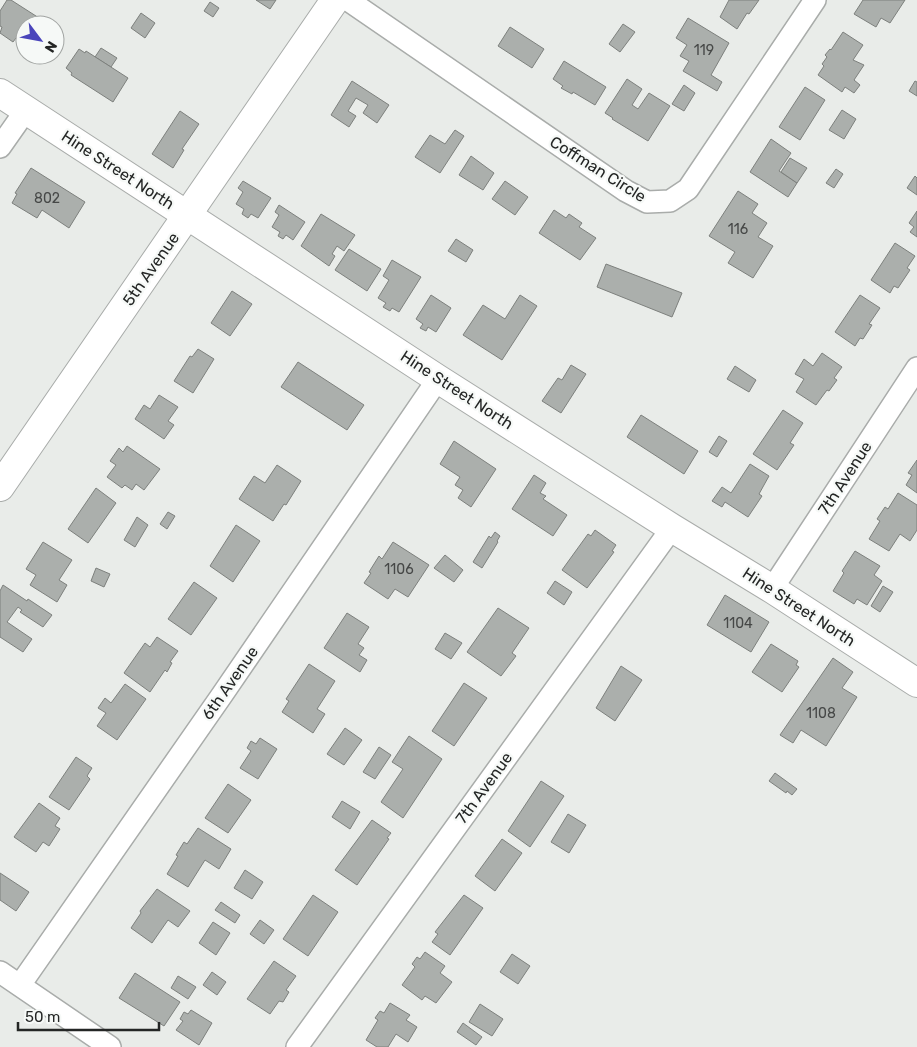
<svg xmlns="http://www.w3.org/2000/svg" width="917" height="1047" font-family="Rubik,sans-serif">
<rect width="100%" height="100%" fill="#e9ece9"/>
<g fill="#abafac" stroke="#7d807d">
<path d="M7,0H11L50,25H25V43L16,38L13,42L0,33L2,27L0,26V11Z"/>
<path d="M256,0H276L270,9Z"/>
<path d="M729,0H759L749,14L747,13L737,29L720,17Z"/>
<path d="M863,0H905L890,23L881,18L876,27L854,14Z"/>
<path d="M210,2L219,8L213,17L204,11Z"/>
<path d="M141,13L155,23L145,38L131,28Z"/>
<path d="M688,18L729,43L711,75L722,82L717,91L683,71L689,61L680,56L687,45L676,38Z"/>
<path d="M623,24L635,32L620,52L609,44Z"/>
<path d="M510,27L544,49L532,68L498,46Z"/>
<path d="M843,32L863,45L853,60L864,65L854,80L860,85L854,93L845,87L842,92L818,75L824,66L822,64L827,57L825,55L830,49L831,50Z"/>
<path d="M101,48L117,58L111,67L95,57Z"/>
<path d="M79,49L85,53L86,51L128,78L113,102L71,75L72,73L66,68Z"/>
<path d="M564,61L606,87L595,105L573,92L572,94L561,88L563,86L553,79Z"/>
<path d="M627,79L642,89L632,105L638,109L649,93L670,106L648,141L612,119L613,118L605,113Z"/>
<path d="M352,81L389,105L377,123L363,113L368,105L356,98L348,111L356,116L349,127L331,115Z"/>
<path d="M915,81L917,82V96L909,91Z"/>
<path d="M684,85L695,93L684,111L672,104Z"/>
<path d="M805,87L825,100L800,140L779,127Z"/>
<path d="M842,110L856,119L844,139L829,130Z"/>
<path d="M180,111L199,124L182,149L184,150L173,168L152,154Z"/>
<path d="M455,130L464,136L440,173L415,157L430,135L445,144Z"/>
<path d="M771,139L791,153L779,171L797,183L788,197L750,172Z"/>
<path d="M471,156L494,173L483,190L459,175Z"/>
<path d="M790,158L807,168L797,183L781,172Z"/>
<path d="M31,168L85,202L69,228L42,210L37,218L12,203L17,194L15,193Z"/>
<path d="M836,169L843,174L834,188L826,183Z"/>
<path d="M915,176L917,178V195L907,188Z"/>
<path d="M243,181L271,198L258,218L251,214L248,218L242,214L244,209L236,204L243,192L238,188Z"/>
<path d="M505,181L528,197L515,215L492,199Z"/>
<path d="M738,191L758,204L752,213L767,223L758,237L773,246L753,278L728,263L735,252L709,236Z"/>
<path d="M279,205L305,222L293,240L286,235L283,239L278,236L280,232L272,227L279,215L275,212Z"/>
<path d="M554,210L566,218L569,214L582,223L579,227L596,238L580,260L539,233Z"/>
<path d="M917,211V237L910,232L914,227L909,223Z"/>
<path d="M321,214L355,235L344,251L337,246L332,254L335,256L329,266L301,246Z"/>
<path d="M456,239L473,250L466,262L448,251Z"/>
<path d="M895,243L915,256L907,268L910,270L898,288L894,286L890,293L871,280Z"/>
<path d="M349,249L381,269L367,291L335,270Z"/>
<path d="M392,260L421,277L399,312L392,308L390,311L383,307L386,303L378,298L389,280L383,276Z"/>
<path d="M606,264L682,293L672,317L597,287Z"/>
<path d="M232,291L252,304L230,336L211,323Z"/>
<path d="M431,295L451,308L436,332L428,327L426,331L420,328L423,324L416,319Z"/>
<path d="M520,295L537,306L502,360L463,335L483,305L505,319Z"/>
<path d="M860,295L880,308L869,324L872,325L863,339L860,338L855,346L835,332Z"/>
<path d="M198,349L214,359L193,393L174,381L190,356L192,357Z"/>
<path d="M822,353L842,367L834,378L837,380L829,391L827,390L816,405L796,392L804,379L795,374L804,359L813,366Z"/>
<path d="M298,362L364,405L347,430L281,387Z"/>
<path d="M571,365L586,374L561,413L542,401L558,378L562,380Z"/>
<path d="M735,366L756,380L749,392L727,379Z"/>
<path d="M159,395L178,407L168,421L174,425L164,439L135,419L144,405L150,409Z"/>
<path d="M783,410L803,423L790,443L794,445L777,470L753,454Z"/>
<path d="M641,415L698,451L684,474L627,437Z"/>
<path d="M719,436L727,441L717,457L709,452Z"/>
<path d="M454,441L496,469L471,507L458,498L463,490L455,485L460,477L440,464Z"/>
<path d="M127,446L160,469L144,490L136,484L132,490L125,485L122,488L107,477L116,465L110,461L119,448L123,452Z"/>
<path d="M917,460V493L906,485L912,475L908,473Z"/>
<path d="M750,464L769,476L759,494L762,496L748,517L725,502L722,507L712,501L722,487L731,493Z"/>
<path d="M277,465L301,481L286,505L284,504L273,521L239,499L254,476L265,483Z"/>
<path d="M534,475L546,483L540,493L546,496L543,499L567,515L553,536L512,509Z"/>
<path d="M96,488L116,503L88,543L68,529Z"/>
<path d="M898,493L917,505V530L910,541L900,534L889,551L869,539L880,521L877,519L885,507L888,509Z"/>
<path d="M168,512L175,516L167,529L160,524Z"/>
<path d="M137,517L148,525L135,547L124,540Z"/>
<path d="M236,525L260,541L233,582L210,566Z"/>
<path d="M595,530L616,545L612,551L614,552L587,588L562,570L588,534L591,536Z"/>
<path d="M495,532L500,536L497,541L498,542L482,568L473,562L489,536L491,538Z"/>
<path d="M43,542L72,560L59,580L67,585L57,602L30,585L36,575L26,569Z"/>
<path d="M393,542L429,565L408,597L395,589L388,599L364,583L371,573L369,572L379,556L382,559Z"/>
<path d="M855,551L880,566L874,575L882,581L867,605L857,599L854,604L833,591L844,573L842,571Z"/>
<path d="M445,555L463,570L454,582L434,568Z"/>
<path d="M96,568L110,574L104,587L91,581Z"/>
<path d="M555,581L572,592L564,605L547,593Z"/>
<path d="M194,582L217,598L191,635L168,619Z"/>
<path d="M3,585L27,601L28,599L52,615L43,627L20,612L22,610L18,607L7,622L32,639L23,652L0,637V591Z"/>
<path d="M883,586L893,592L880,612L871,606Z"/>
<path d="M725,595L769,622L751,652L707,625Z"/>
<path d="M498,608L529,628L512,653L516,656L501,676L467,652Z"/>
<path d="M347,613L369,627L358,644L364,648L359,655L367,660L360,672L324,648Z"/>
<path d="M445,633L462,643L451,659L435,649Z"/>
<path d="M157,637L178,651L170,662L172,663L167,672L165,670L150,692L124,673L145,643L150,647Z"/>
<path d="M771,644L798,661L796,665L799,667L782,692L752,672Z"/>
<path d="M833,658L853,672L842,688L857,697L826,746L801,730L793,743L780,735Z"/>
<path d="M309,664L335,681L317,709L325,714L313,733L282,712L289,701L286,699Z"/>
<path d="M621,666L642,680L615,721L596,708Z"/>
<path d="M464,683L487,698L454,746L432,731Z"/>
<path d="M125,684L146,699L117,740L97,726L106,713L98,708L105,698L111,703Z"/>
<path d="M345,728L362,740L344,765L327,754Z"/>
<path d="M409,736L442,759L403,818L381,802L403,769L392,762Z"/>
<path d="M260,738L277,749L258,779L240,768L251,751L247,748L251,741L256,744Z"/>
<path d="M379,747L391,755L375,779L363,772Z"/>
<path d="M76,757L92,768L87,776L90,779L69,810L49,797Z"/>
<path d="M775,773L797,789L792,795L787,791L786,793L769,781Z"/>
<path d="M541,781L564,796L530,847L508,831Z"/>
<path d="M228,784L251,800L228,833L205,818Z"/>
<path d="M342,801L360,812L350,829L332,817Z"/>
<path d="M39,803L60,818L55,826L60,829L49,846L43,842L36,852L14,837Z"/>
<path d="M568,814L586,825L569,853L551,842Z"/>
<path d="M372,820L391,833L387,838L389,839L357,885L335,870Z"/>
<path d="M198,828L231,849L219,869L205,860L188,887L167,874L178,856L176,855L184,842L187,844Z"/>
<path d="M502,839L522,853L495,891L475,876Z"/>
<path d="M245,870L263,882L252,899L234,888Z"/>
<path d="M0,873L29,892L16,911L0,900Z"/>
<path d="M157,889L190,911L178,927L168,920L152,943L131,928L141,913L140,911Z"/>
<path d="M313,895L338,912L308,956L283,939Z"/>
<path d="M464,895L483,908L450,955L432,942L438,934L435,932Z"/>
<path d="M221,902L240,915L235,923L215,910Z"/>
<path d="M260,920L274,930L264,944L250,934Z"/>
<path d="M213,922L230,933L216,955L199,943Z"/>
<path d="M425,952L445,966L440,973L452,982L436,1003L425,996L422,1000L402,985L415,967L412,964L417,957L420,959Z"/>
<path d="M512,954L530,966L518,984L500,972Z"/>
<path d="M274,961L296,976L286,990L289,992L283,1002L279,1001L270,1014L247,999Z"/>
<path d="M212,972L226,982L217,995L203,985Z"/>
<path d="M135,973L180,1002L164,1026L119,998Z"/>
<path d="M178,976L196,987L188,999L171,988Z"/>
<path d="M390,1003L410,1015L406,1020L417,1027L408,1042L396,1034L388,1047H377L366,1040L378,1020L375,1018L380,1011L384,1013Z"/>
<path d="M480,1004L503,1019L492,1036L469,1022Z"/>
<path d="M191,1010L212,1023L199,1045L176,1030L183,1021L180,1019L184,1012L188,1014Z"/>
<path d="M463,1023L482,1037L476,1045L457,1032Z"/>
</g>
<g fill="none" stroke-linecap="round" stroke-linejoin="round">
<defs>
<g id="minor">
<path d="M348,0L626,191L647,202L670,201L688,189L815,0"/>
<path d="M0,147L26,110"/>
<path d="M772,589L917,368"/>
<path d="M0,972L110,1047"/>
<path d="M20,985L222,695L438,379"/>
<path d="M297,1047L672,528"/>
</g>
<g id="tertiary">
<path d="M0,93L438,379L672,528L772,589L917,683"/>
<path d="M0,487L335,0"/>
</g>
</defs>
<use href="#minor" stroke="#a9acaa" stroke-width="24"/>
<use href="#tertiary" stroke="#a9acaa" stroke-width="30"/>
<use href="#minor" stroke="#fff" stroke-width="21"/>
<use href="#tertiary" stroke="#fff" stroke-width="28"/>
</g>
<g text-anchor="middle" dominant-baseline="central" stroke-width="4.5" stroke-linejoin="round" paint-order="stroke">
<g font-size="14" fill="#464847">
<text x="704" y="50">119</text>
<text x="47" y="198">802</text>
<text x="738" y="229">116</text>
<text x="399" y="569">1106</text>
<text x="738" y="623">1104</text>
<text x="821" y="713">1108</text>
</g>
<g font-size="16" fill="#242625" stroke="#f6f9f7">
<text transform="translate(598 169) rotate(32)">Coffman Circle</text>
<text transform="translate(118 170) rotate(33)">Hine Street North</text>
<text transform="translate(151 269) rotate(-55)">5th Avenue</text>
<text transform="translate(457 390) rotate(33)">Hine Street North</text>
<text transform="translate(845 478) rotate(-57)">7th Avenue</text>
<text transform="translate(799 607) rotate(33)">Hine Street North</text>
<text transform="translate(230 683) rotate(-55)">6th Avenue</text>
<text transform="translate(484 788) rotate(-54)">7th Avenue</text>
</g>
</g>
<g transform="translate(40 40) rotate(122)"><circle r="24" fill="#f6f9f7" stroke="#a2a5a3"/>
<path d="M0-4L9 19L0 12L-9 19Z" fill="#4a45bb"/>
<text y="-8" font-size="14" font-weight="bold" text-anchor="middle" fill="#242625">N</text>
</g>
<path d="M18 1022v8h141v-8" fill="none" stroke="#242625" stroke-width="2.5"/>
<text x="25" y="1022" font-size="15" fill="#242625" stroke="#f6f9f7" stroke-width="4" paint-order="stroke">50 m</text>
</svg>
